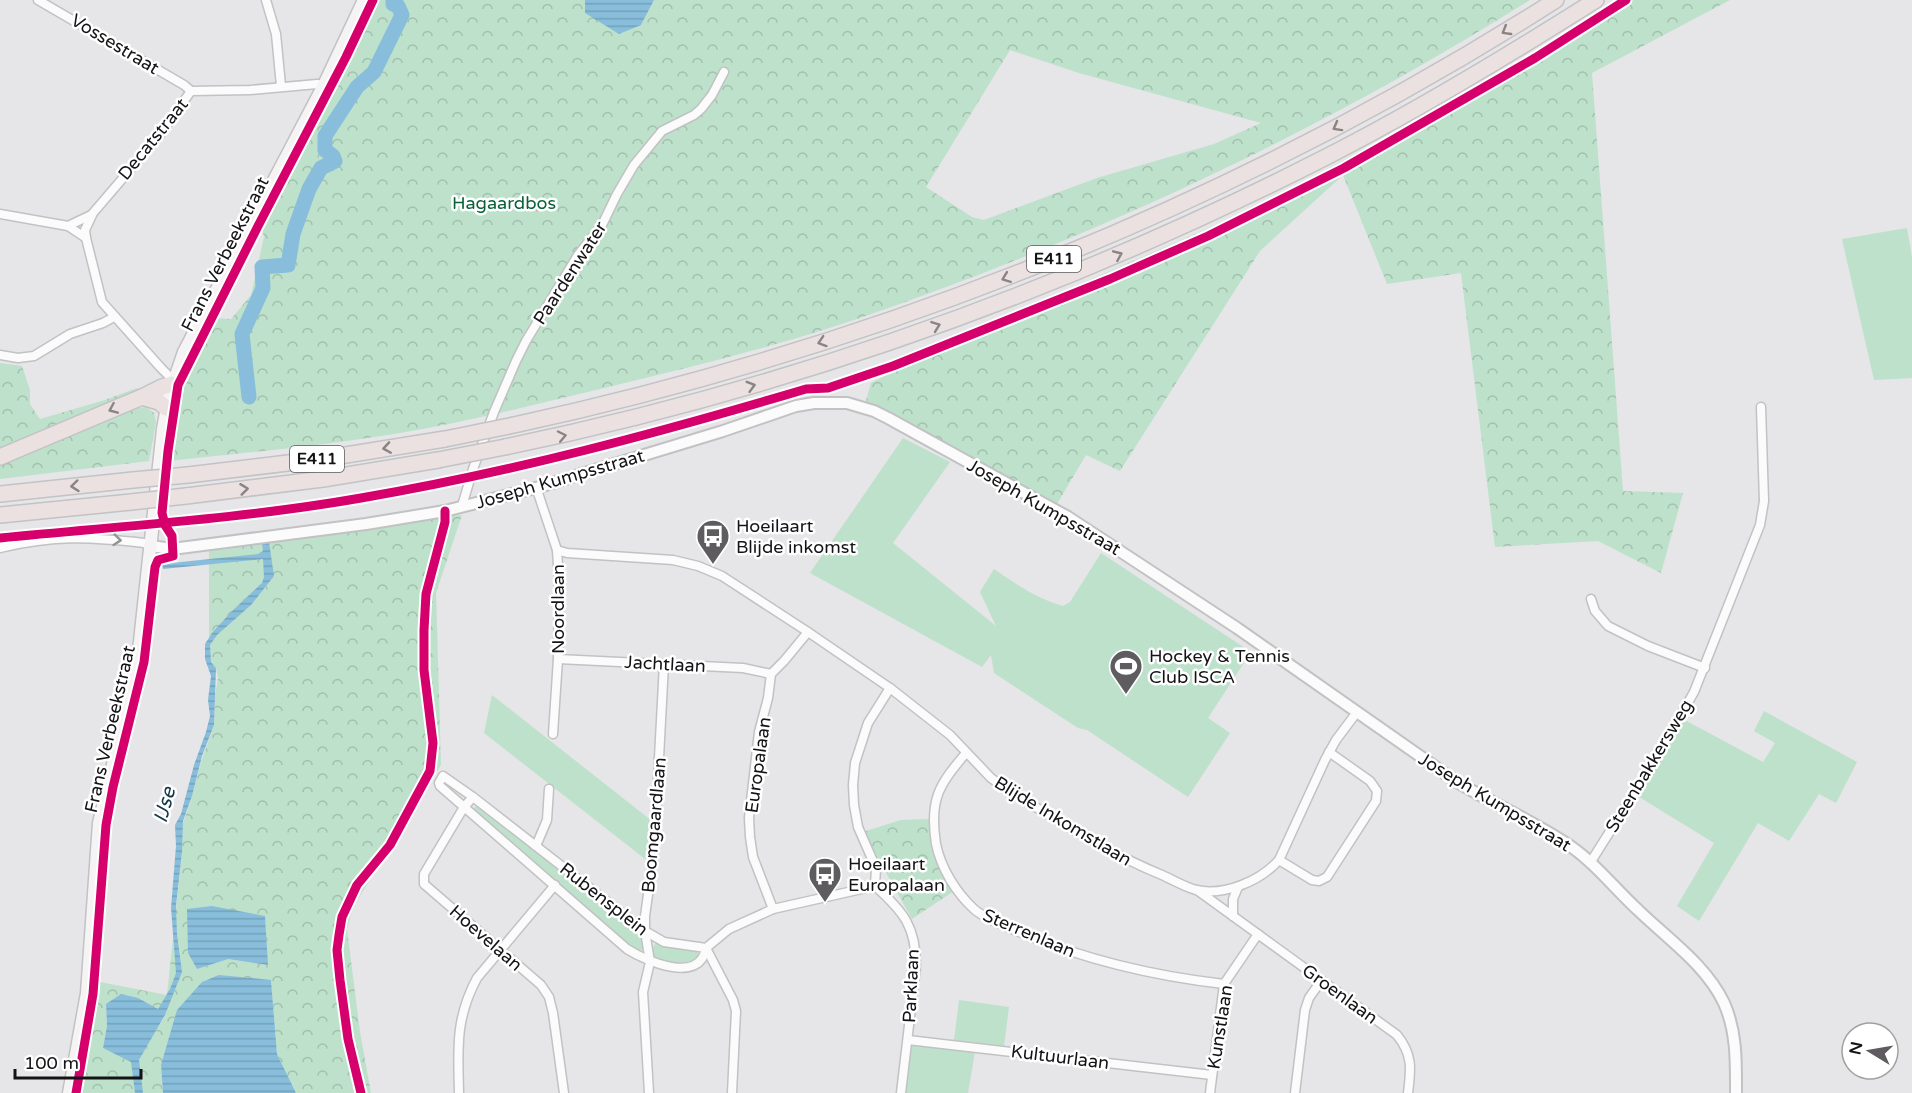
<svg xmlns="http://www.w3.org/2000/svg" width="1912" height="1093" font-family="'Varela Round',sans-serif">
<defs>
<pattern id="forest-crowns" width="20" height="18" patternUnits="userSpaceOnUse" patternTransform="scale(1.5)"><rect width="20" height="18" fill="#bde1cb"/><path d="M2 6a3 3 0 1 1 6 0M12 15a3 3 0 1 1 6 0" fill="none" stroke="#a2c0ad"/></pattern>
<pattern id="water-rules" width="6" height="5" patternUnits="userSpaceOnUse" patternTransform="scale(1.5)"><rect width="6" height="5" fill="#88bedb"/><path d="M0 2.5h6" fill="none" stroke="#74a2bb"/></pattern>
</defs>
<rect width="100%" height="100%" fill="#e6e5e8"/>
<g fill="#bde1cb">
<path d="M1907,228L1912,257V378L1874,380L1842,239Z"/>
<path d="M903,438L950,462L893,543L996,626L980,592L994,569C1016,584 1037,599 1063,606L1070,602L1101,553L1251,652L1208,718L1230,733L1188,797L1087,730L1078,728L994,673L991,655L982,667L810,573Z"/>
<path d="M492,695L652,821L649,862L484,733Z"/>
<path d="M1764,711L1857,762L1836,803L1819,794L1789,841L1758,823L1699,921L1677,906L1714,843L1636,795L1681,718L1763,762L1775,743L1754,731Z"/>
<path d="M477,804L640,932L644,949L636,951L473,811Z"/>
<path d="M656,943L672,948L698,949V956L693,961L669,964L654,956L653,947Z"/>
<path d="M959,1000L1009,1007L1004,1046L954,1040Z"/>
<path d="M911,1044L975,1052L968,1093H904Z"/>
</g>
<g fill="url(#forest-crowns)" fill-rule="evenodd">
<path d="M377,0H585V13L641,25L654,0H1530C1320,132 1095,237 860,318C775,347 687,368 600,389C532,405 463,423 394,434C319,446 244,453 169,461L180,415L184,381L215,318L231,319L251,295L264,237L262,229ZM1010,50L1079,73L1261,123L1214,144L1097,178L984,220L972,217L926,187Z"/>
<path d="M1616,0H1730L1592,73L1623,491L1683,493L1661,573L1598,541L1495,547L1461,273L1387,284L1343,175L1260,251L1120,471L1086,455L1057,504L865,404L871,383L961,336L1218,224L1326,170L1483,82L1562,35Z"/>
<path d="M0,363L22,366L30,390V404L40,419L105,400L137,388L140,393L0,451Z"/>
<path d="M146,407L154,413L156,422L149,461L0,479V465L132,409Z"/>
<path d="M462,515L436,593L441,765L358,899L351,913L347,929L360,1032L371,1093H296L277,1054L271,980L168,1047L161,1065L163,1093H82L100,982L167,995L182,853V826L190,803L201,762L214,725L215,696L218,678L216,668L211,662L209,649V548ZM265,916L267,965L228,959ZM138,998L165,1016L139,1059L135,1060L103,1048L107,1026L106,1004Z"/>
<path d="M930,819C931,847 937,869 954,891L912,919L871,846L866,831L901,820Z"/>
</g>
<g fill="url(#water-rules)">
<path d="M585,0H654L641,25L619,34L585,13Z"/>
<path d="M269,542L274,576L251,605L217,635L210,645L211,662L216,668L214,725L202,756L192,796L183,821L182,852L176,906L177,935L182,972L165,1015L139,1060L143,1093H135L131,1062L103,1048L107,1026L106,1004L121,994L138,998L158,1009L170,989L176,973L171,908L176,846L175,825L181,814L194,765L206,732L210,716L208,700L211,676L205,659V644L212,633L231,612L262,583L264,577L263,559L163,569L162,565L181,562L258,554L263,551L262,543Z"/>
<path d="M212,906L265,916L268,965L228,959L197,969L188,953L187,909Z"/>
<path d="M219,975L271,980L277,1054L296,1093H163L161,1065L177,1010L202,982Z"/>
</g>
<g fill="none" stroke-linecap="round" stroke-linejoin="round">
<path stroke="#88bedb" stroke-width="15" d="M249,397L242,334L263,288L262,267L288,265L293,234L309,189L321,168L335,161L333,156L325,150V136L357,87L374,72L402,15L398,6L393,4V0"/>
<defs>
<g id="minor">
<path d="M38,0L184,85L191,91"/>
<path d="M266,0L276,34L281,86"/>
<path d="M0,214L68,226L86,238"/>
<path d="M68,226L91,215"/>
<path d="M0,355L18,358L34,356L70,334L103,323L114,317"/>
<path d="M173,380L161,368L102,302L86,238L85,230L93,213L159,136L191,91L250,90L317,84L324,85"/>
<path d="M536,487L557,550L559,581L558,659L553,734"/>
<path d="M462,506L473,469L494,412L516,361L526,341L578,255L602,225L617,194L634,165L662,131L694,115L701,109L712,95L724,72"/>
<path d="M0,548C55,535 89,537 144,543L151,546"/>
<path d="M557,550L567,553L673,560L698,566L722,576L808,632L890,688L950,735L991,778L1009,791C1059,821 1108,853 1162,875C1173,880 1185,887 1196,890C1225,896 1260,881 1279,860L1325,760L1336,740L1357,712"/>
<path d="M1591,599L1595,611L1608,626L1648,646L1705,668"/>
<path d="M558,659L743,668L771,674"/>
<path d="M890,688L868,723L855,763L853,785L854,805L858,827L876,868L875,886C904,912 916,927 916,966L901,1093"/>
<path d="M966,753C939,785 929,799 936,844C941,868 956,893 975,910C989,921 1008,927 1024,934C1089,961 1154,976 1224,984"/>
<path d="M443,776L473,797L645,931L664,942L706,948C700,985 646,961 627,949L440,786L439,783Z"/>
<path d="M473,797L464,807L424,874V884L541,985L549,997L553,1013L564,1093"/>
<path d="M536,846L547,820L549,789"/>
<path d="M1279,860L1312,880L1319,881L1327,877L1376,801L1377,791L1370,781L1329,752"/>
<path d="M1590,863L1657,757L1694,692L1760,525L1764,501L1761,407"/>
<path d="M1197,890L1397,1035C1413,1055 1411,1069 1408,1093"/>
<path d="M773,909L753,857L750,837L749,818L759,732L768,698L771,674L784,661L808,632"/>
<path d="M1233,916V899L1238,887"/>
<path d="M706,948L729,929L773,909L875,886"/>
<path d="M706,948L733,1000L736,1011L732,1093"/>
<path d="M908,1040L1212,1075"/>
<path d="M459,1093C458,1049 455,1019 477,978L555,885"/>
<path d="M649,1093L643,992L650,962L645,931V916L654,852L664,664"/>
<path d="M1210,1093L1224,984L1258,934"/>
<path d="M1295,1093L1305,1010L1309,998L1321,981"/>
</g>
<path id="tertiary" d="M151,546L172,549L366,524L445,511L539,487L723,431L796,406L814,403H847L874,411L888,418L1068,517L1237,628L1457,782C1492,803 1530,820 1564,842C1592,859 1614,888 1638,910C1668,939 1706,965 1724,1003C1737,1032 1736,1063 1736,1093"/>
<path id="secondary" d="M69,1093L87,993L99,823L138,660L163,429L169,396L184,352L324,85L364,0"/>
<g id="motorway">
<path d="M142,397L162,387L172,384"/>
<path d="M514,425C883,345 1237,203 1556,0"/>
<path d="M505,447C791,388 1068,289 1328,156C1420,109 1509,55 1596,0"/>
<path d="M0,457L142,397L159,402L166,408"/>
<path d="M188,475L321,459L445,439"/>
<path d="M0,494L133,480"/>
<path d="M186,496L323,479L438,460"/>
<path d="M0,515L131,502"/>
</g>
</defs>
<use href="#minor" stroke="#c2c1c3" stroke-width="11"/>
<use href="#tertiary" stroke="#c2c1c3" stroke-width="14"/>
<use href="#secondary" stroke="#c2c1c3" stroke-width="15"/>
<use href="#motorway" stroke="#c3c2c4" stroke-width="18"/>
<use href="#minor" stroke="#fbfbfc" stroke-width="8"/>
<use href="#tertiary" stroke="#fbfbfc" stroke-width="10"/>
<use href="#secondary" stroke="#f6f3f4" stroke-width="12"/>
<use href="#motorway" stroke="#ebe1e0" stroke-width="15"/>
<defs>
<g id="motorway-bridge">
<path d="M445,439L514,425"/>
<path d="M438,460L505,447"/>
<path d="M133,480L188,475"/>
<path d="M131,502L186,496"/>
</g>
</defs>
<use href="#motorway-bridge" stroke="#c3c2c4" stroke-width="18" stroke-linecap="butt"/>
<use href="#motorway-bridge" stroke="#ebe1e0" stroke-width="15"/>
<defs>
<g id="cycleway">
<path d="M0,538C120,526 242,519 361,498C513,472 658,433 806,389L828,388L893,366L1110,279L1208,236L1344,168L1535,58L1626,0"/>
<path d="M76,1093L93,994L106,825L113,787L144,662L155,567L158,560L173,556L172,536L165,525L162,513L168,451L178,385L258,226L346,57L373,0"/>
<path d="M361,1093L348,1039L340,980L337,950L339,935L342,917L357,885L390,845L430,771L433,743L424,670V630L426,594L445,522V511"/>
</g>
</defs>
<use href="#cycleway" stroke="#fff" stroke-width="13"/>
<use href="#cycleway" stroke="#d6006c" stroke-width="9"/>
</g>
<defs><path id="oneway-chevron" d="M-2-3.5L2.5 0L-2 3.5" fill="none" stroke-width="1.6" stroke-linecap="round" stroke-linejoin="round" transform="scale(1.5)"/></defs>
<g stroke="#8a8485">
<use href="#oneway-chevron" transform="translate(1506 31) rotate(149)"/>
<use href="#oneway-chevron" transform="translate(1337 127) rotate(151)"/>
<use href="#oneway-chevron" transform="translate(1118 255) rotate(-23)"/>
<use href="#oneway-chevron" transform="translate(1006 278) rotate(159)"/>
<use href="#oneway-chevron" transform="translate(936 326) rotate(-20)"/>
<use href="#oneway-chevron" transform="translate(822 342) rotate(162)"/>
<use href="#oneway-chevron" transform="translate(751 386) rotate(-16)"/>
<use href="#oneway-chevron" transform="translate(113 409) rotate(157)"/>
<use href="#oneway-chevron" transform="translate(562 436) rotate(-12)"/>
<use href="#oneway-chevron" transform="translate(387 448) rotate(171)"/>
<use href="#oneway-chevron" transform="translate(75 486) rotate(174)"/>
<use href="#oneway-chevron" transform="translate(244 489) rotate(-7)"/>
</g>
<use stroke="#939394" href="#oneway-chevron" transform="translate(117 540) rotate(6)"/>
<defs>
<symbol id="bus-pin" viewBox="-11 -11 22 30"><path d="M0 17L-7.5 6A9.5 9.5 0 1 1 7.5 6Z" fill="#5e5c5f" stroke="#fff"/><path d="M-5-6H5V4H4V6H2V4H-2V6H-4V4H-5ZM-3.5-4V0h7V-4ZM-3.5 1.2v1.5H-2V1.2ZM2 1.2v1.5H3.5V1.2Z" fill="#fff"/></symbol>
<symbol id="stadium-pin" viewBox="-11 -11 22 30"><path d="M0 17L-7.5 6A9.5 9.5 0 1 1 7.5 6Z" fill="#5e5c5f" stroke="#fff"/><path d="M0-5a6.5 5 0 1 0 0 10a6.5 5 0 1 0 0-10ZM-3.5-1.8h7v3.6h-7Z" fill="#fff"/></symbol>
</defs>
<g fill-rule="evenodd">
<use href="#bus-pin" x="694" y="517" width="38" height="52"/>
<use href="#stadium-pin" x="1107" y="647" width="38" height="52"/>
<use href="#bus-pin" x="806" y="855" width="38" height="52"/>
</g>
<g text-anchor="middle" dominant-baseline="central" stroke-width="5" stroke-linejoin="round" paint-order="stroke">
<g fill="#fff" stroke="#5a5a5b" stroke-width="1.5">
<rect x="1027" y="246" width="54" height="26" rx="4.5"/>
<rect x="290" y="446" width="54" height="26" rx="4.5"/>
</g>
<g font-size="16" font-weight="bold" fill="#141315">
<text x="1054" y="259">E411</text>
<text x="317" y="459">E411</text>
</g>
<g font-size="18" fill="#141315" stroke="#fff">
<text transform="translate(115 44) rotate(31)">Vossestraat</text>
<text transform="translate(153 139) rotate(-51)">Decatstraat</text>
<text transform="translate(225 254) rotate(-63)">Frans Verbeekstraat</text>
<text transform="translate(570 273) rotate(-57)">Paardenwater</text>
<text transform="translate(560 479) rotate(-16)">Joseph Kumpsstraat</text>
<text transform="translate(1044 507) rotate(30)">Joseph Kumpsstraat</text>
<text transform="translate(558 609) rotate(-90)">Noordlaan</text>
<text transform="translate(665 664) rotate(3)">Jachtlaan</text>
<text transform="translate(110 729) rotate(-77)">Frans Verbeekstraat</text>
<text transform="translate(758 765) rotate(-82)">Europalaan</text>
<text transform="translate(1649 766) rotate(-59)">Steenbakkersweg</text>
<text transform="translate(1495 802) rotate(31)">Joseph Kumpsstraat</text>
<text transform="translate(1063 821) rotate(31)">Blijde Inkomstlaan</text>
<text transform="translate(654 825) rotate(-85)">Boomgaardlaan</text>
<text transform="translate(604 899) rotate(38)">Rubensplein</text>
<text transform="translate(1029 933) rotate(23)">Sterrenlaan</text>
<text transform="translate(486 938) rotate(41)">Hoevelaan</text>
<text transform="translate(911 986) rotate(-87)">Parklaan</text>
<text transform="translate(1340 994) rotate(36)">Groenlaan</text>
<text transform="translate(1220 1027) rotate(-81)">Kunstlaan</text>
<text transform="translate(1060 1057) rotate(7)">Kultuurlaan</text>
</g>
<g font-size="18" fill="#09623a" stroke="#fff">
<text x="504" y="203">Hagaardbos</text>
</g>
<g font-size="18" fill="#141315" stroke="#fff" text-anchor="start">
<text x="736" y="526">Hoeilaart<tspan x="736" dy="21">Blijde inkomst</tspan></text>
<text x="1149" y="656">Hockey &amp; Tennis<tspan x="1149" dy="21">Club ISCA</tspan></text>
<text x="848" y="864">Hoeilaart<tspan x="848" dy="21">Europalaan</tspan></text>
</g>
<g font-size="20" font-style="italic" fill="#143749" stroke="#fff">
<text transform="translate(165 805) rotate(-75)">IJse</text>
</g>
</g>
<g transform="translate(1870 1051) rotate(281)"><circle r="28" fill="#ffffff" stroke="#a1a1a1" stroke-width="1.5"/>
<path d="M0-4.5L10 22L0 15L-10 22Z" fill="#5e5c5f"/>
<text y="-9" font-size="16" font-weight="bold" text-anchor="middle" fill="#141315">N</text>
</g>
<path d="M15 1069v9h126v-9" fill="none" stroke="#141315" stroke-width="3"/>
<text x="24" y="1069" font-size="18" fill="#141315" stroke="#ffffff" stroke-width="4.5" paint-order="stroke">100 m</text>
</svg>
